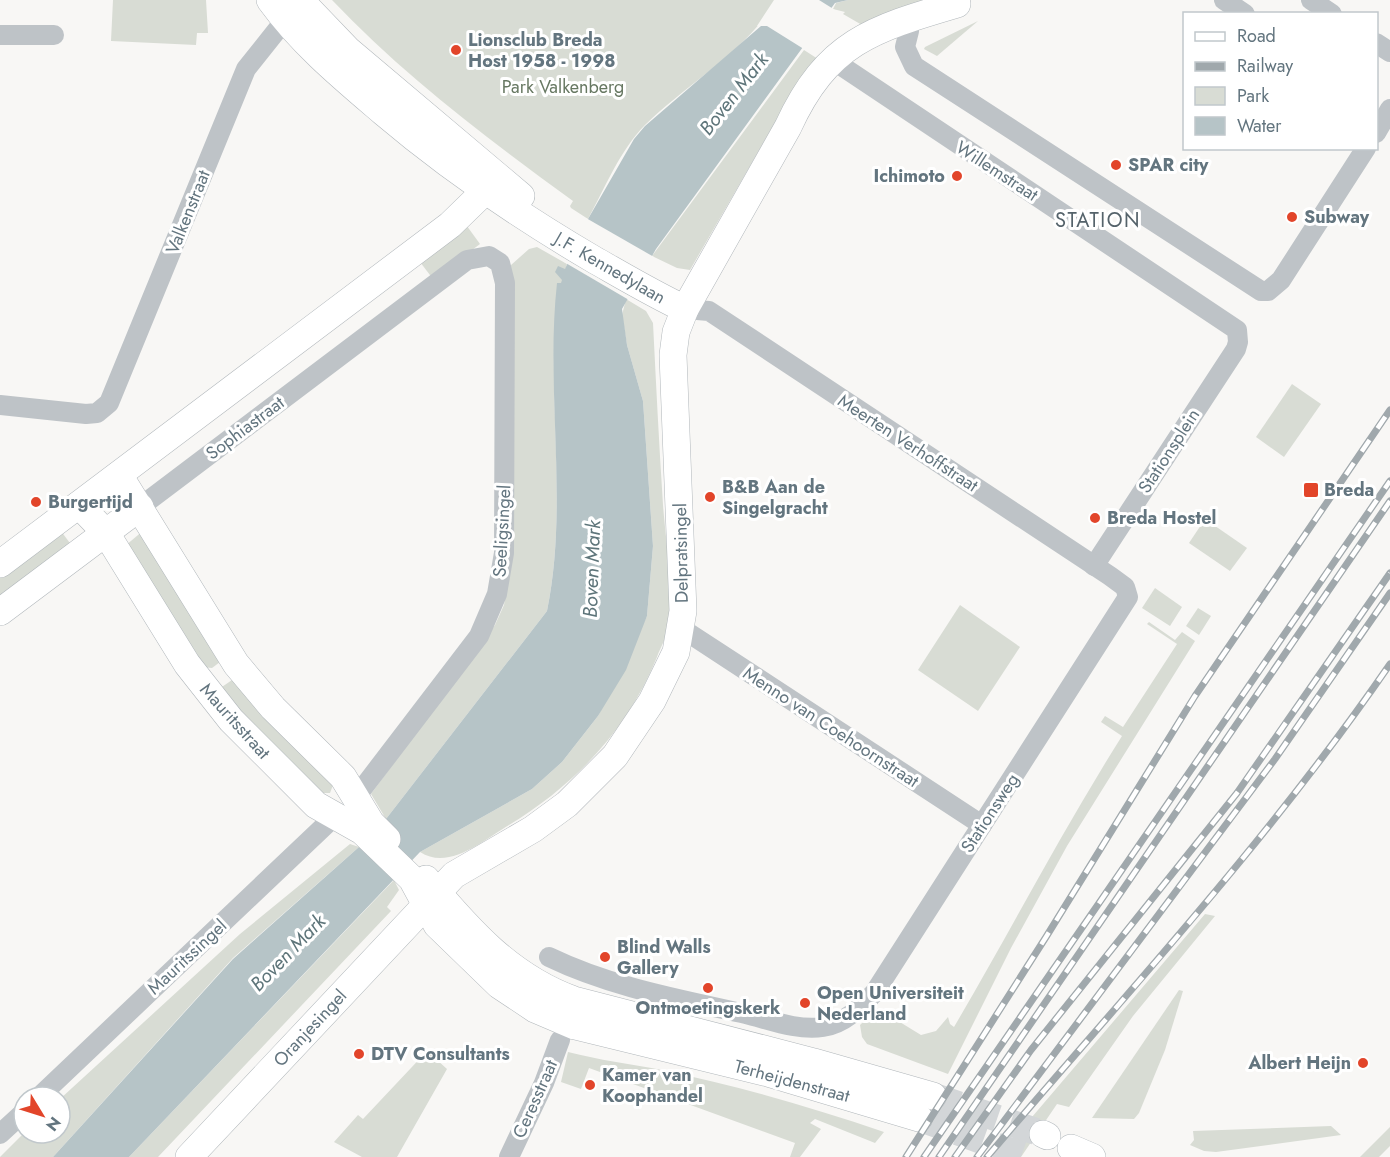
<svg xmlns="http://www.w3.org/2000/svg" width="1390" height="1157" font-family="Jost,sans-serif">
<rect width="100%" height="100%" fill="#f8f7f5"/>
<g fill="#d8dcd4">
<path d="M113,0H206L208,33H197L196,45L111,41Z"/>
<path d="M332,0H777C745,52 688,83 645,125C620,150 605,188 588,219L571,208L570,206L573,201C488,139 404,76 332,0Z"/>
<path d="M848,0H932L862,25L843,14L845,12L833,9L836,3Z"/>
<path d="M978,21L937,56L924,49L925,47Z"/>
<path d="M804,50L818,59L788,100L690,270L677,268L652,256Z"/>
<path d="M464,222L480,244L433,279L417,258Z"/>
<path d="M537,247L567,264L562,283H558C545,392 569,503 547,611L386,819L371,794L495,625L504,605L508,583L511,265L529,249Z"/>
<path d="M626,299L646,311L653,323C656,383 659,444 663,505C666,545 674,587 668,627C667,637 660,648 657,657C628,729 575,785 509,825C484,840 449,871 420,852L532,789L562,762L598,716L647,616L653,546L643,401L627,345L622,315Z"/>
<path d="M1292,384L1321,404L1284,457L1256,437Z"/>
<path d="M1205,519L1247,548L1230,571L1189,543Z"/>
<path d="M58,527L75,550L0,606V571Z"/>
<path d="M144,530L220,662L212,668L202,667L125,546Z"/>
<path d="M1155,588L1182,607L1170,626L1142,608Z"/>
<path d="M960,605L1020,647L978,711L918,670Z"/>
<path d="M1198,608L1211,616L1199,635L1186,626Z"/>
<path d="M1149,622L1175,640L1182,632L1195,641L1067,846L1011,948L948,1074L867,1044L862,1037L860,1025L877,1008L921,1035L936,1031L948,1017L950,1024L954,1027C1011,930 1062,831 1122,736L1101,722L1105,716L1123,727L1177,644L1147,624Z"/>
<path d="M232,680L333,785L330,793H319L219,689Z"/>
<path d="M350,844L359,847L233,958L53,1157H0L24,1133H60V1099L240,934Z"/>
<path d="M394,880L399,890L387,907L391,911L158,1157H129Z"/>
<path d="M1205,914L1215,916L1133,1016L1069,1107L1057,1104L1021,1157H998Z"/>
<path d="M1179,990L1183,991L1165,1050L1139,1113L1134,1119L1092,1118Z"/>
<path d="M427,1051L447,1069L397,1157H362L334,1142L358,1115L363,1119Z"/>
<path d="M568,1052C599,1060 630,1064 662,1070C738,1086 811,1107 884,1132L875,1143L815,1119L810,1123L821,1129L800,1157H790L795,1143L589,1068L581,1089L561,1082Z"/>
<path d="M1331,1126L1341,1135L1216,1152L1204,1151L1190,1145L1194,1140L1193,1131Z"/>
<path d="M1390,1127V1146L1379,1157H1360Z"/>
</g>
<path fill="#b6c4c7" d="M777,0H848L835,3L656,249L622,309L627,345L643,401L653,546L647,616L626,670L598,716L562,762L532,789L420,852L129,1157H53L233,959L359,847L386,819L547,611C569,503 545,392 557,283H561L562,280L555,272L558,266L565,269L588,219L634,139L645,126L761,26Z"/>
<g fill="#f8f7f5">
<path d="M774,0H819L835,10L807,51L767,26H757Z"/>
<path d="M586,218L654,257L629,300L564,262Z"/>
</g>
<g fill="none" stroke-linecap="round" stroke-linejoin="round">
<g stroke="#d3d6d8" stroke-width="27" stroke-dasharray="27 14" stroke-linecap="butt">
<path d="M933,1096L1043,1134"/>
<path d="M919,1118L1027,1157"/>
</g>
<defs>
<g id="secondary">
<path d="M270,0C302,44 342,77 383,112C449,168 518,215 593,259C623,276 653,294 685,309"/>
<path d="M300,0L348,50L521,196"/>
<path d="M119,475L236,664L273,708L343,777L371,823L387,839"/>
<path d="M79,505L106,533L187,664L231,720L316,805L362,831L412,879L437,925L499,985L535,1009L575,1026L768,1073L919,1118"/>
<path d="M0,564L450,225L485,191"/>
<path d="M0,612L140,507"/>
<path d="M426,879C469,930 510,977 574,1000L814,1062L933,1096"/>
<path d="M1043,1134L1047,1136"/>
<path d="M1071,1148L1092,1157"/>
<path d="M189,1157L454,875L533,829L567,804L615,756L652,701L676,652L683,611L673,355L676,332L685,309L788,127C827,42 872,29 957,4"/>
</g>
</defs>
<use href="#secondary" stroke="#b1b7bb" stroke-width="28"/>
<g stroke="#bec3c7" stroke-width="20">
<path d="M1224,0L1245,14"/>
<path d="M1311,0L1332,14"/>
<path d="M909,31L905,47L914,66L1261,291H1268L1281,280L1366,148"/>
<path d="M0,35H54"/>
<path d="M1376,43L1390,52"/>
<path d="M843,67L1237,330L1238,342L1236,349L1094,566"/>
<path d="M1376,133L1390,109"/>
<path d="M0,405L86,414L97,413L109,403L246,69L285,20"/>
<path d="M140,507L467,260L489,256L500,263L505,283L504,553L497,594L479,636L356,797"/>
<path d="M681,628L982,825"/>
<path d="M549,957C611,987 679,999 746,1014C770,1020 798,1031 823,1027C844,1024 861,1007 875,992L1128,597L1125,587L1110,576L709,311L685,309"/>
<path d="M39,1097L335,816"/>
<path d="M0,1134L24,1112"/>
<path d="M509,1157L544,1083L560,1040"/>
</g>
<use href="#secondary" stroke="#fff" stroke-width="27"/>
<defs>
<g id="rail">
<path d="M906,1157L1046,937L1195,696L1390,410"/>
<path d="M924,1157L1390,481"/>
<path d="M939,1157L1390,501"/>
<path d="M955,1157L1031,1050L1237,793L1390,573"/>
<path d="M977,1157L1275,759L1390,593"/>
<path d="M987,1157C1125,995 1269,840 1390,664"/>
</g>
</defs>
<use href="#rail" stroke="#a0a8ac" stroke-width="7"/>
<use href="#rail" stroke="#fff" stroke-width="4.5" stroke-dasharray="14" stroke-linecap="butt"/>
</g>
<g fill="#e2452a" stroke="#fff" stroke-width="2">
<circle cx="456" cy="50" r="6"/>
<circle cx="1116" cy="165" r="6"/>
<circle cx="957" cy="176" r="6"/>
<circle cx="1292" cy="217" r="6"/>
<rect x="1303" y="482" width="16" height="16" rx="3"/>
<circle cx="710" cy="497" r="6"/>
<circle cx="36" cy="502" r="6"/>
<circle cx="1095" cy="518" r="6"/>
<circle cx="605" cy="957" r="6"/>
<circle cx="708" cy="988" r="6"/>
<circle cx="805" cy="1003" r="6"/>
<circle cx="359" cy="1054" r="6"/>
<circle cx="1363" cy="1063" r="6"/>
<circle cx="590" cy="1085" r="6"/>
</g>
<g text-anchor="middle" dominant-baseline="central" stroke-width="6" stroke-linejoin="round" paint-order="stroke">
<g font-size="18" font-weight="bold" fill="#63757f" stroke="#fff" text-anchor="start">
<text x="468" y="40">Lionsclub Breda<tspan x="468" dy="21">Host 1958 - 1998</tspan></text>
<text x="1128" y="165">SPAR city</text>
<text x="945" y="176" text-anchor="end">Ichimoto</text>
<text x="1304" y="217">Subway</text>
<text x="722" y="487">B&amp;B Aan de<tspan x="722" dy="21">Singelgracht</tspan></text>
<text x="1324" y="490">Breda</text>
<text x="48" y="502">Burgertijd</text>
<text x="1107" y="518">Breda Hostel</text>
<text x="617" y="947">Blind Walls<tspan x="617" dy="21">Gallery</tspan></text>
<text x="817" y="993">Open Universiteit<tspan x="817" dy="21">Nederland</tspan></text>
<text x="708" y="1008" text-anchor="middle">Ontmoetingskerk</text>
<text x="371" y="1054">DTV Consultants</text>
<text x="1351" y="1063" text-anchor="end">Albert Heijn</text>
<text x="602" y="1075">Kamer van<tspan x="602" dy="21">Koophandel</tspan></text>
</g>
<g font-size="18" fill="#677862" stroke="#fff">
<text x="563" y="87">Park Valkenberg</text>
</g>
<g font-size="18" fill="#63757f" stroke="#fff">
<text transform="translate(997 171) rotate(33)">Willemstraat</text>
<text transform="translate(188 212) rotate(-68)">Valkenstraat</text>
<text transform="translate(610 268) rotate(30)">J.F. Kennedylaan</text>
<text transform="translate(245 428) rotate(-37)">Sophiastraat</text>
<text transform="translate(908 443) rotate(33)">Meerten Verhoffstraat</text>
<text transform="translate(1169 451) rotate(-57)">Stationsplein</text>
<text transform="translate(502 531) rotate(-87)">Seeligsingel</text>
<text transform="translate(681 553) rotate(-91)">Delpratsingel</text>
<text transform="translate(235 721) rotate(48)">Mauritsstraat</text>
<text transform="translate(831 727) rotate(33)">Menno van Coehoornstraat</text>
<text transform="translate(990 813) rotate(-57)">Stationsweg</text>
<text transform="translate(187 957) rotate(-43)">Mauritssingel</text>
<text transform="translate(310 1028) rotate(-47)">Oranjesingel</text>
<text transform="translate(792 1081) rotate(15)">Terheijdenstraat</text>
<text transform="translate(535 1099) rotate(-66)">Ceresstraat</text>
</g>
<g font-size="20" font-style="italic" fill="#5e757a" stroke="#fff">
<text transform="translate(734 94) rotate(-52)">Boven Mark</text>
<text transform="translate(592 569) rotate(-88)">Boven Mark</text>
<text transform="translate(288 953) rotate(-46)">Boven Mark</text>
</g>
<g font-size="20" letter-spacing="1.5" fill="#55636b" stroke="#fff">
<text x="1098" y="220">STATION</text>
</g>
</g>
<rect x="1183" y="12" width="195" height="138" fill="#ffffff" stroke="#c1c8cc" stroke-width="1.5"/>
<rect x="1195" y="32" width="30" height="9" fill="#ffffff" stroke="#c1c8cc" stroke-width="1.5"/>
<text x="1237" y="42" font-size="18" fill="#63757f">Road</text>
<rect x="1195" y="62" width="30" height="9" fill="#a0a8ac" stroke="#c1c8cc" stroke-width="1.5"/>
<text x="1237" y="72" font-size="18" fill="#63757f">Railway</text>
<rect x="1195" y="87" width="30" height="18" fill="#d8dcd4" stroke="#c1c8cc" stroke-width="1.5"/>
<text x="1237" y="102" font-size="18" fill="#63757f">Park</text>
<rect x="1195" y="117" width="30" height="18" fill="#b6c4c7" stroke="#c1c8cc" stroke-width="1.5"/>
<text x="1237" y="132" font-size="18" fill="#63757f">Water</text>
<g transform="translate(42 1115) rotate(128)"><circle r="28" fill="#ffffff" stroke="#c1c8cc" stroke-width="1.5"/>
<path d="M0-4.5L10 22L0 15L-10 22Z" fill="#e2452a"/>
<text y="-9" font-size="16" font-weight="bold" text-anchor="middle" fill="#63757f">N</text>
</g>
</svg>
